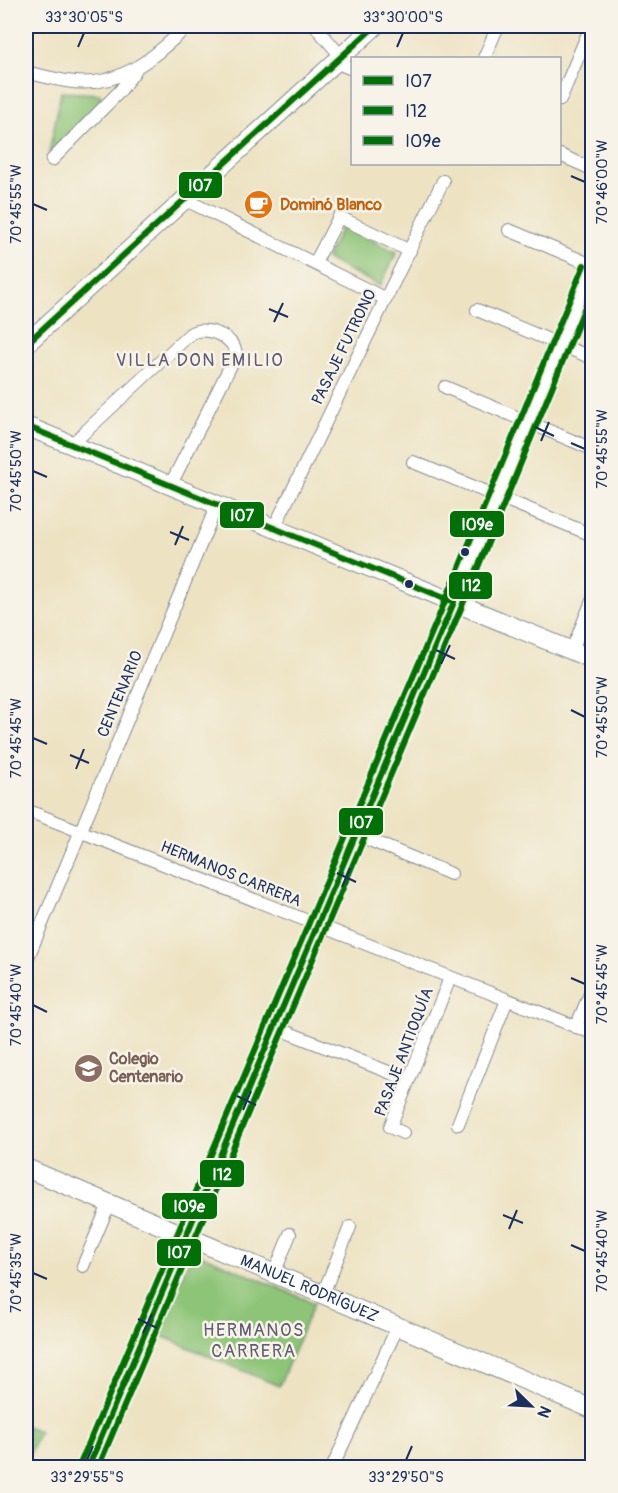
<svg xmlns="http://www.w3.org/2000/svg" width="618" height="1493" font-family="Pangolin,sans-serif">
<rect width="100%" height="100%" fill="#f7f3e8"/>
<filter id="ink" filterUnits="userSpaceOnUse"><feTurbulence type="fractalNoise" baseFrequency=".0167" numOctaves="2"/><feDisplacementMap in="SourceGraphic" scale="12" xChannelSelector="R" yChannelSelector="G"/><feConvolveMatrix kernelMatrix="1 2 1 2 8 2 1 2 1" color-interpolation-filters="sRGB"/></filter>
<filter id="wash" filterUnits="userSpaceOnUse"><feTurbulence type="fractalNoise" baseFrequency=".008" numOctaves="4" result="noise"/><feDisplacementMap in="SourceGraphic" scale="24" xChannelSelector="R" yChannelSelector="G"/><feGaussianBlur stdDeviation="1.35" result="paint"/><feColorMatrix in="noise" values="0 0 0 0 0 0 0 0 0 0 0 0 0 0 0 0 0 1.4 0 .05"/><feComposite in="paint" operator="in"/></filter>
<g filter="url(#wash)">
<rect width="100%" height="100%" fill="#ede3c3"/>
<g fill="#8dc477" stroke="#547a6a" stroke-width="1.5">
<path d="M61,92L99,94L101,96L100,103L49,153Z"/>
<path d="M342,226L397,252L380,286L326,259Z"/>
<path d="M193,1251L314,1303L279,1386L157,1334Z"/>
<path d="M26,1426L39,1431L26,1463Z"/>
</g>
</g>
<g filter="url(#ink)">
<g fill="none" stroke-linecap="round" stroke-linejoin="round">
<defs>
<g id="street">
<path d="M315,26L341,56"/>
<path d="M484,58L498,26"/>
<path d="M335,62L352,69"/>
<path d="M26,72C39,75 53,79 66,81C120,90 152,58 188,26"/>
<path d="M560,100L591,26"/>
<path d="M560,155L592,169"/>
<path d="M52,160L120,91L135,71"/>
<path d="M184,199L386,299"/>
<path d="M509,230L592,265"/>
<path d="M315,263L339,217L410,251"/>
<path d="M477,310L592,358"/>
<path d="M445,387L592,449"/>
<path d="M71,445L190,334C204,324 236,337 236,355L170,486"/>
<path d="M413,462L592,535"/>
<path d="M274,528L443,181"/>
<path d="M572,650L592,601"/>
<path d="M26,810L592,1033"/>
<path d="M355,834L451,874"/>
<path d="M26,962L217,505"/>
<path d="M274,1027L409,1080"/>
<path d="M576,1027L592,989"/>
<path d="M458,1124L507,1000"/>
<path d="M403,1133L390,1127L450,978"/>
<path d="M83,1266L109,1204"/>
<path d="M274,1274L290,1234"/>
<path d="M323,1294L350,1227"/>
<path d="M332,1468L398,1326"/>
</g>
<g id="secondary">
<path d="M26,344L375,26"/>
<path d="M26,426L592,659"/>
<path id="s1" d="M26,1168L592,1409"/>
<path d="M88,1468L454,602L592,268"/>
</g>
</defs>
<use href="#street" stroke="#848990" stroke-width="14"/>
<use href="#secondary" stroke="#848990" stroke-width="20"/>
<use href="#street" stroke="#fff" stroke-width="12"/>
<use href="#secondary" stroke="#fff" stroke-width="18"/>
<defs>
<g id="bus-1">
<path d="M26,344L375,26"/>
<path d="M26,426L454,602L88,1468"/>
</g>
<path id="bus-2" d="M98,1468L462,606L592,290"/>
<path id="bus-3" d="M80,1464L446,599L584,265"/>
</defs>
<use href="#bus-1" stroke="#f7f3e8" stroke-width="10"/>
<use href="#bus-2" stroke="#f7f3e8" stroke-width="10"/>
<use href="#bus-3" stroke="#f7f3e8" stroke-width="10"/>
<use href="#bus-1" stroke="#007106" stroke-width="6"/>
<use href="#bus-2" stroke="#007106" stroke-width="6"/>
<use href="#bus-3" stroke="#007106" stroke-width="6"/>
</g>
</g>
<path fill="none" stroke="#1b2f5e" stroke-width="2" d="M78,47L84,33M397,47L403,33M571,176L585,182M33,204L47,210M269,309L288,317M274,322L283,303M535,427L554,436M541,441L549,422M571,443L585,449M33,471L47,477M170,532L189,540M175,545L183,526M436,650L455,659M441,664L450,645M571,710L585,717M33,738L47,744M70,755L89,763M76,769L84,749M337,873L356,882M342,887L350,868M571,978L585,984M33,1005L47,1012M237,1096L256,1105M243,1110L251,1091M503,1215L523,1223M509,1229L517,1210M571,1245L585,1251M33,1273L47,1279M138,1319L157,1328M143,1333L152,1314M87,1460L93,1446M406,1460L412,1446"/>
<defs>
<symbol id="cafe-disc" viewBox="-11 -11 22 22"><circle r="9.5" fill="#e8710a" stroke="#f7f3e8"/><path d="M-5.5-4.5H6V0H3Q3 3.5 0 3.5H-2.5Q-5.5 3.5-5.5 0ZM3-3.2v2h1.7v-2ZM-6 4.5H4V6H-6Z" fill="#fff"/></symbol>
<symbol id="school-disc" viewBox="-11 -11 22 22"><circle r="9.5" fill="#8d6e63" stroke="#f7f3e8"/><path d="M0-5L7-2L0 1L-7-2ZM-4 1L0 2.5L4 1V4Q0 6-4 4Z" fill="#fff"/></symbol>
</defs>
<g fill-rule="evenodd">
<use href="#cafe-disc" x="242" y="188" width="33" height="33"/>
<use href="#school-disc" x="72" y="1052" width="33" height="33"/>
</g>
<g fill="#1b2f5e" stroke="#f7f3e8" stroke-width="2">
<circle cx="465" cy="552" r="5"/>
<circle cx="409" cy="584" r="5"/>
</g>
<g text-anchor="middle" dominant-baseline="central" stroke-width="5" stroke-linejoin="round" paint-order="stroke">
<g font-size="16" font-weight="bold" fill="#c56008" stroke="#f7f3e8" text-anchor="start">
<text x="280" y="205">Dominó Blanco</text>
</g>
<g font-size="16" fill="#1b2f5e" stroke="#f7f3e8">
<text transform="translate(344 347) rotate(-64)">PASAJE FUTRONO</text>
<text transform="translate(120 694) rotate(-67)">CENTENARIO</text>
<text transform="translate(231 874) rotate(22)">HERMANOS CARRERA</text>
<text transform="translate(404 1052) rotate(-69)">PASAJE ANTIOQUÍA</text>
<text stroke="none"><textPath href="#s1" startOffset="308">MANUEL RODRÍGUEZ</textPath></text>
</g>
<g font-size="16" font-weight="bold" fill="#785e54" stroke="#f7f3e8" text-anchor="start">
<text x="109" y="1059">Colegio<tspan x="109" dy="18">Centenario</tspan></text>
</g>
<g font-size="18" letter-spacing="1.5" fill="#615b74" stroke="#f7f3e8">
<text x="200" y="360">VILLA DON EMILIO</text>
<text x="254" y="1330">HERMANOS<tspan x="254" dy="21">CARRERA</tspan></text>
</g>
</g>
<g stroke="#f7f3e8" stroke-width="2">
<rect x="178" y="171" width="45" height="28" rx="6" fill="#007106"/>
<rect x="219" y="501" width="46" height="28" rx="6" fill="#007106"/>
<rect x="449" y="510" width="56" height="28" rx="6" fill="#007106"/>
<rect x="448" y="571" width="45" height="29" rx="6" fill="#007106"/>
<rect x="338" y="807" width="46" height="29" rx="6" fill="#007106"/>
<rect x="199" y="1159" width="46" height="29" rx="6" fill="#007106"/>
<rect x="161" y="1192" width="57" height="28" rx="6" fill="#007106"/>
<rect x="156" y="1238" width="46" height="29" rx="6" fill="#007106"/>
</g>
<g font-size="16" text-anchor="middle" font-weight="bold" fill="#fff">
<text x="200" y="191">I07</text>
<text x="242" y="521">I07</text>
<text x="477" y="530">I09e</text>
<text x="471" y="591">I12</text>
<text x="361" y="828">I07</text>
<text x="222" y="1180">I12</text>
<text x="189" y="1212">I09e</text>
<text x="179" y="1258">I07</text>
</g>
<rect width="618" height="1493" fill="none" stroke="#f7f3e8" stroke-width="66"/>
<rect x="351" y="57" width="210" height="108" fill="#f7f3e8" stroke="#9fa5b1" stroke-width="1.5"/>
<rect x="363" y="76" width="30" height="9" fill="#007106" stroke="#9fa5b1" stroke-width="1.5"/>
<text x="405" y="87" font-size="18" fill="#1b2f5e">I07</text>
<rect x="363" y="106" width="30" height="9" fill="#007106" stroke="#9fa5b1" stroke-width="1.5"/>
<text x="405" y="117" font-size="18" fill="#1b2f5e">I12</text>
<rect x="363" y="136" width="30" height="9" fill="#007106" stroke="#9fa5b1" stroke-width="1.5"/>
<text x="405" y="147" font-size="18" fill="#1b2f5e">I09e</text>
<g transform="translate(531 1406) rotate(114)" stroke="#f7f3e8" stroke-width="4.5" paint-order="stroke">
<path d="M0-4.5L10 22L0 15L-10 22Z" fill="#1b2f5e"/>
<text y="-9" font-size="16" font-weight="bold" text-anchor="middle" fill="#1b2f5e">N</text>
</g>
<rect x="33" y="33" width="552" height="1427" fill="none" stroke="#1b2f5e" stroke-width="2"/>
<g font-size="15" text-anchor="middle" fill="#1b2f5e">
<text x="84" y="22">33°30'05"S</text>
<text x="403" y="22">33°30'00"S</text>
<text transform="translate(602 182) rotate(-90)" y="5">70°46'00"W</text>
<text transform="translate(16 204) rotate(-90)" y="5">70°45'55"W</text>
<text transform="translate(602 449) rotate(-90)" y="5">70°45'55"W</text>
<text transform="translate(16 471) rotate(-90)" y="5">70°45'50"W</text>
<text transform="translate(602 717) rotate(-90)" y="5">70°45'50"W</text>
<text transform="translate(16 738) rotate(-90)" y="5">70°45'45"W</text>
<text transform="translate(602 984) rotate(-90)" y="5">70°45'45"W</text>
<text transform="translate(16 1005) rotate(-90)" y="5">70°45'40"W</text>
<text transform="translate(602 1251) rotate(-90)" y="5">70°45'40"W</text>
<text transform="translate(16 1273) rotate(-90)" y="5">70°45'35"W</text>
<text x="87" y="1482">33°29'55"S</text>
<text x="406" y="1482">33°29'50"S</text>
</g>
</svg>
